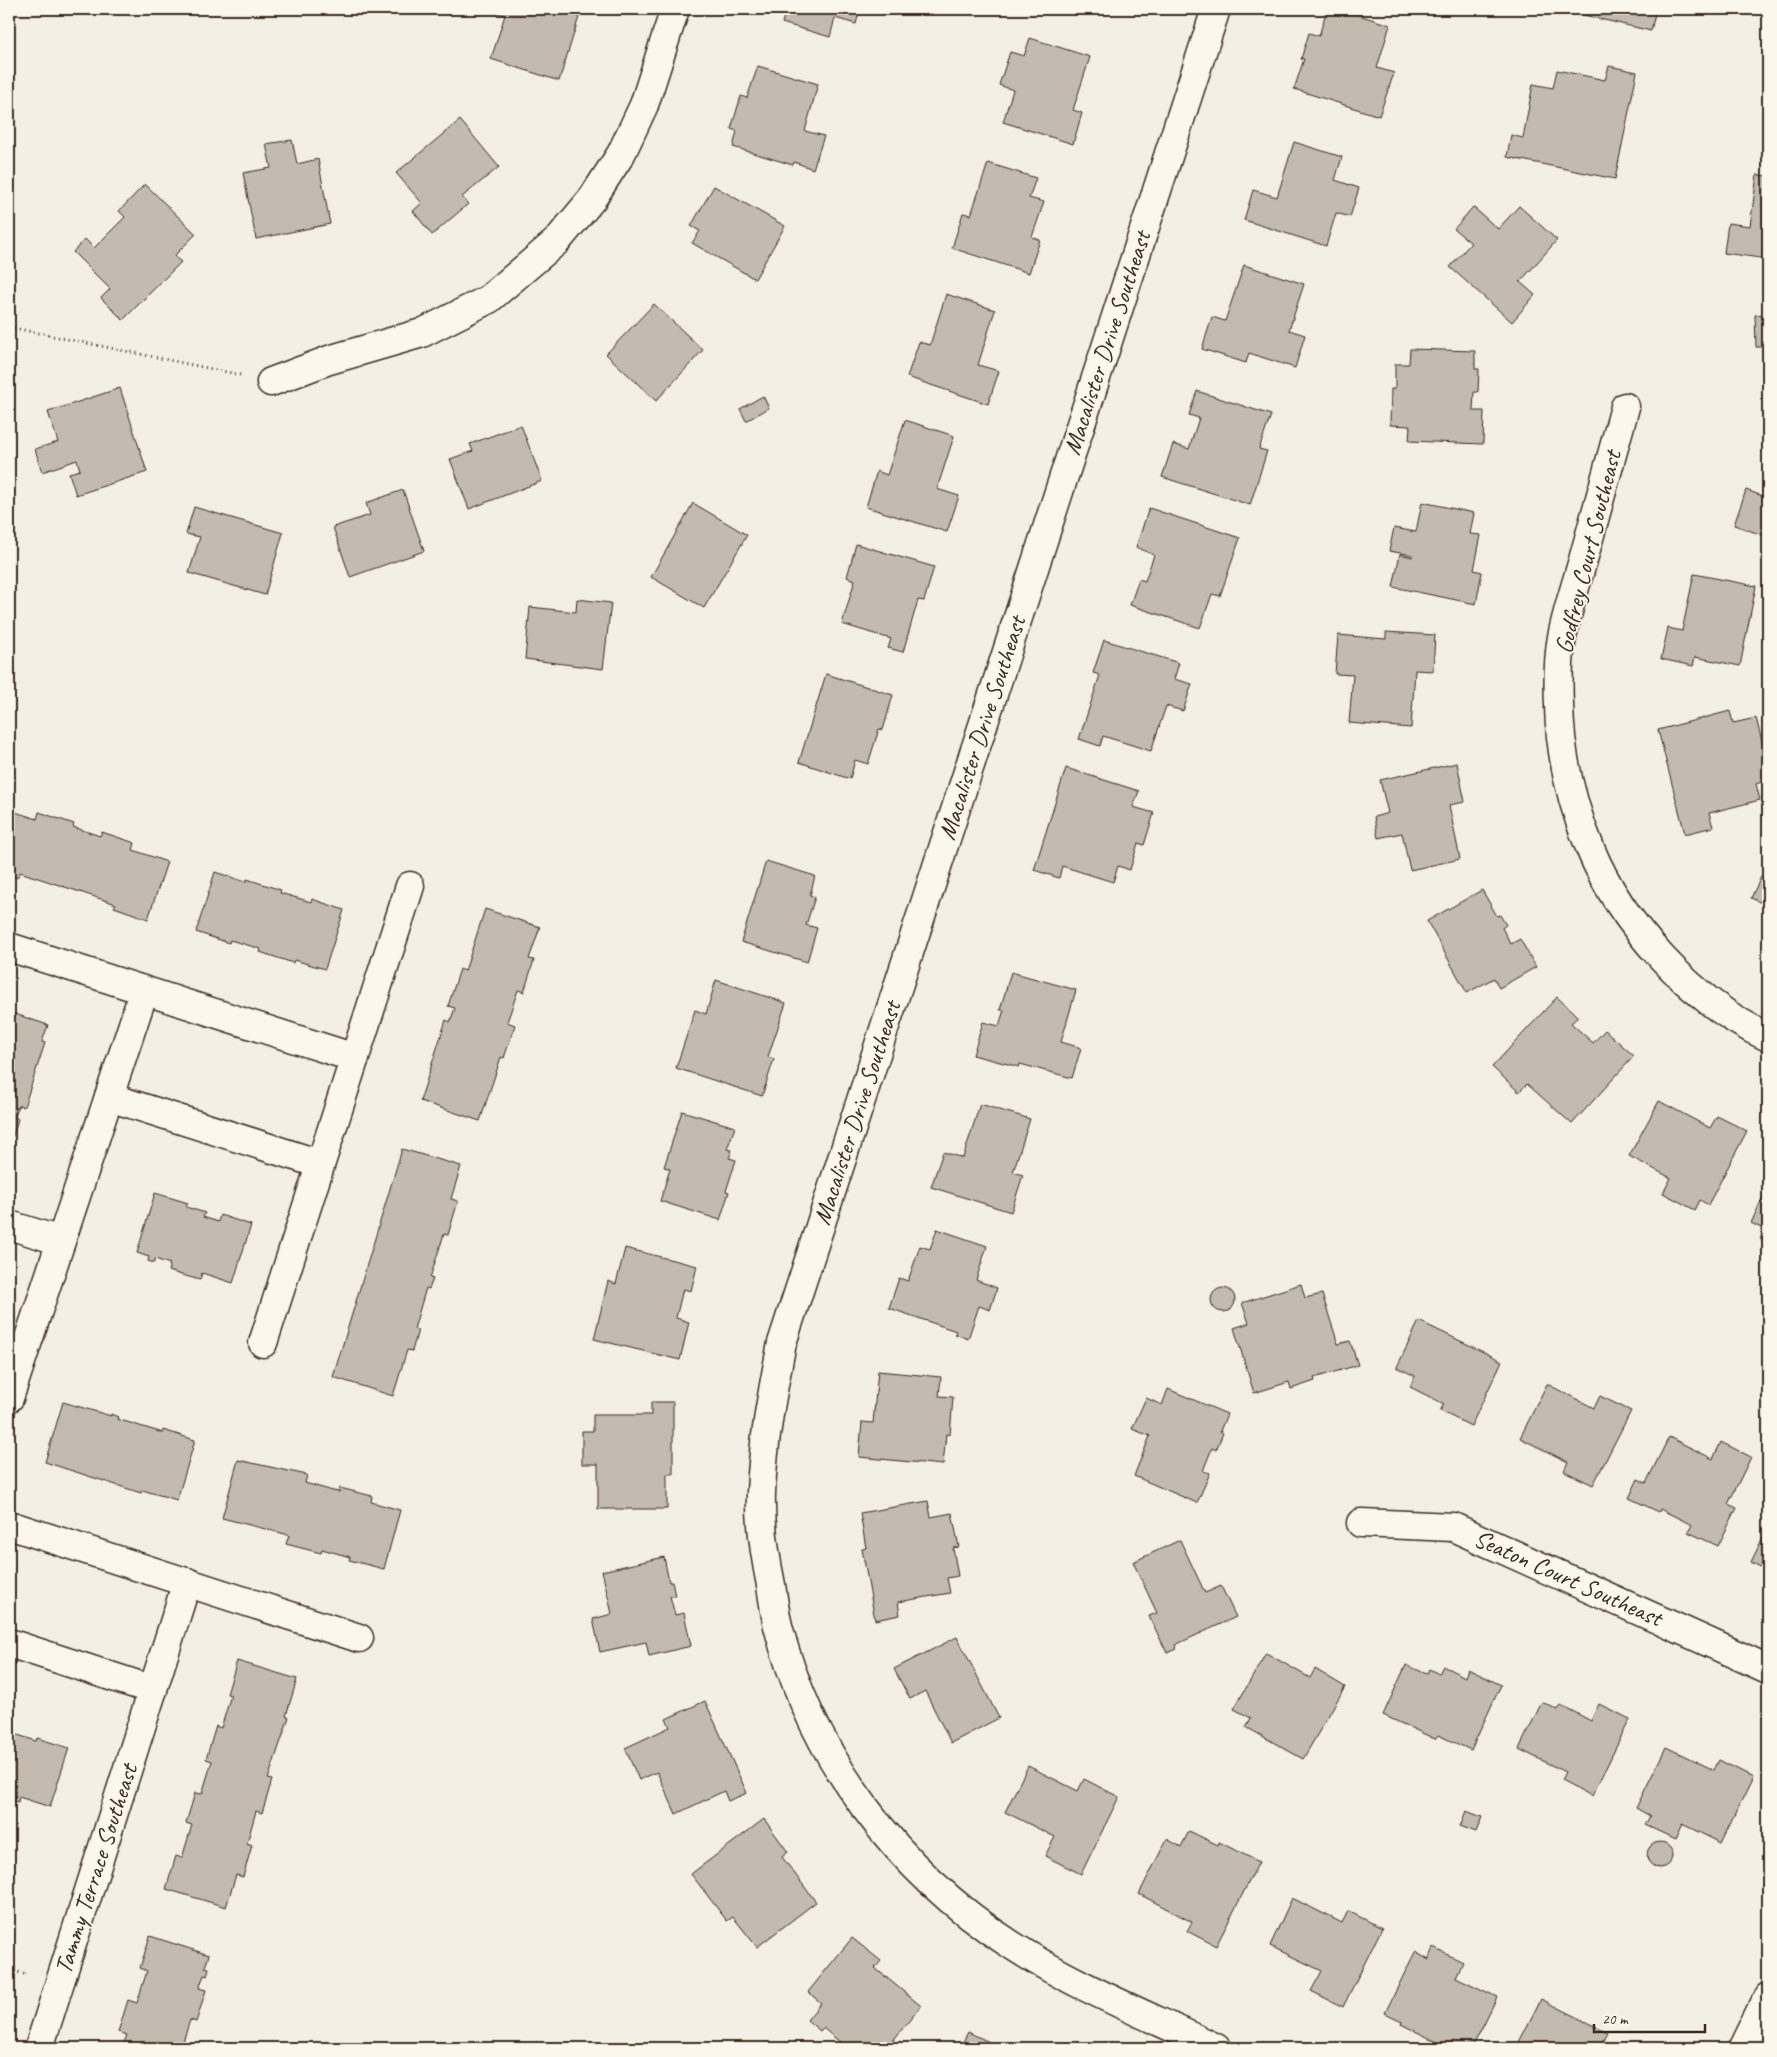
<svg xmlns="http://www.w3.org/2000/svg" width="1777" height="2057" font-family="Caveat,sans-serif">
<rect width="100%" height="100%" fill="#f3efe4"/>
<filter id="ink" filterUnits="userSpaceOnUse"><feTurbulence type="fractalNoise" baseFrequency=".02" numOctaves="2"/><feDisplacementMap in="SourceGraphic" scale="10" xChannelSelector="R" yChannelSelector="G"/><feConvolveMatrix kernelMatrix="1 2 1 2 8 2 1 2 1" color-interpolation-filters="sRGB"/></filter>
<g filter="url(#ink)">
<g fill="#c3bbb0" stroke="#3b2a1e">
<path d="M483,9H574L572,14L579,17L559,81L491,59L505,15Z"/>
<path d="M786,9H860L856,24L835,18L830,37L782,23Z"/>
<path d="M1327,9H1340L1390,25L1377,68L1394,73L1379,116L1294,89L1304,59H1301L1309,33L1319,36Z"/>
<path d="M1432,9H1448L1446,14Z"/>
<path d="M1558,9H1656L1651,31Z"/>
<path d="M1030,38L1090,57L1073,110L1082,113L1073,144L1003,122L1013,90L999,85L1010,52L1024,56Z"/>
<path d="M758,66L818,84L805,131L824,136L813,169L794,162L793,165L733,147L737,131L731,129L741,96L747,98Z"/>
<path d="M1609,66L1637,72L1615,179L1507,157L1511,135L1523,138L1533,84L1553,88L1557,70L1605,80Z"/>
<path d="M460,120L499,167L462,197L468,204L432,235L413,211L422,203L396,173Z"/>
<path d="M292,140L297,164L318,159L330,224L256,239L243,173L271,168L266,144Z"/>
<path d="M1294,142L1342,157L1335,180L1359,188L1350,217L1336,213L1326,246L1244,220L1253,190L1277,197Z"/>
<path d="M988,163L1036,178L1029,198L1044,202L1032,237L1040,240L1029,273L952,248L963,213L971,215Z"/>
<path d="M1757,175L1768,176V259L1724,253L1728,223L1750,226Z"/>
<path d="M145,184L196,234L174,256L181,262L123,320L101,298L110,289L73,252L85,239L94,248L125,217L119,211Z"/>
<path d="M714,186L785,226L755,279L692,243L700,231L691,226Z"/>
<path d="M1519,206L1557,240L1520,282L1535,295L1512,322L1450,267L1471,243L1454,229L1473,207L1498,229Z"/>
<path d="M1244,265L1304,284L1289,330L1305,335L1295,368L1249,353L1246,363L1202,349L1212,317L1225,321Z"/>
<path d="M946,294L995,310L978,365L999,371L988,404L907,377L919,342L930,345Z"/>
<path d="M654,304L703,350L656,401L606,354Z"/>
<path d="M1768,314V347H1756L1755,315Z"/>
<path d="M1410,349L1475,351V369H1479L1478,392H1474L1473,411H1484L1483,444L1409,441L1410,426L1390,425L1391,389H1395V364H1409Z"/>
<path d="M120,388L147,472L76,495L69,473L80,470L77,460L42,472L35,449L58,442L48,412Z"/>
<path d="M1197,391L1271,415L1259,449L1267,451L1250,505L1162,477L1173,444L1189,449L1199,418L1189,415Z"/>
<path d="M763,396L769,408L746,421L740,409Z"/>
<path d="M905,420L954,436L937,489L959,496L947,532L866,507L877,471L887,475Z"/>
<path d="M521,425L542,481L469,509L450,459L473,451L470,444Z"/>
<path d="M403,490L424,551L350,577L333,527L370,515L366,503Z"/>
<path d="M1746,490L1768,498V496V537L1734,525Z"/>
<path d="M1422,502L1474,513L1470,534L1481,535L1474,570L1482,572L1476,604L1393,587L1400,554L1412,557V555L1389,551L1394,528L1416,532Z"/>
<path d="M693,503L747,535L704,608L651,577Z"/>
<path d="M194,507L283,533L265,595L189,573L200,537L186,534Z"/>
<path d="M1149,508L1240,538L1220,596L1212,594L1200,628L1130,605L1139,579L1145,581L1154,555L1136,547Z"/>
<path d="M856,544L934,567L924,601L918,600L903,652L888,648L891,639L842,624L855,580L847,577Z"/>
<path d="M1694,574L1756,586L1740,666L1695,657L1693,666L1661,659L1668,628L1682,631Z"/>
<path d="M577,599L611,603L603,669L525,659L530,607L576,612Z"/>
<path d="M1386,632L1435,635L1433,671L1415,670L1411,728L1349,723L1353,675L1335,674L1338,635L1386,639Z"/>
<path d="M1104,640L1179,663L1174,679L1192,684L1183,711L1166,706L1151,751L1103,736L1100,746L1079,739L1100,675L1093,673Z"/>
<path d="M826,674L893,695L883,730L879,729L868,764L855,760L850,779L799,762Z"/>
<path d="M1730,711L1733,723L1756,718L1768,765V780L1756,784L1760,800L1709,813L1713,827L1685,834L1658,730Z"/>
<path d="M1457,763L1465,802L1449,805L1460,859L1410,870L1402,833L1378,838L1374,817L1388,813L1380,780Z"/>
<path d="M1066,768L1139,791L1133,807L1154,813L1144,845L1138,843L1130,870L1118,866L1113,882L1062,866L1059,878L1034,870Z"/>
<path d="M9,810L37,819L39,812L74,824L73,827L100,836L102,832L135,843L133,850L167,862L148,919L114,907L116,904L20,872L17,878L9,875Z"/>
<path d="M766,861L815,876L810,895L815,897L806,925L817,928L807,962L741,942Z"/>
<path d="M1768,862V906L1751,898Z"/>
<path d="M215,872L246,882L247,879L281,890L280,893L311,902L312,899L344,910L325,969L294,960L293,963L260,952L261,949L230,940L229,943L196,932Z"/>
<path d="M1482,890L1497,916L1500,915L1506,925L1502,928L1511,944L1520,939L1536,967L1499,988L1494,978L1467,993L1427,921Z"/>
<path d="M485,909L540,927L529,959L534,960L524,992L518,990L507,1022L515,1025L504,1058L501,1057L480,1121L420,1101L446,1020L450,1022L455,1008L448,1006L460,969L465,971Z"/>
<path d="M1011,972L1076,990L1061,1042L1081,1048L1072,1078L1020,1064L1019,1067L973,1055L983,1022L999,1026L1004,1010H1000Z"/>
<path d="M716,980L786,1003L768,1057L774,1059L762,1096L676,1068L695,1010L706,1014Z"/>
<path d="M1557,997L1578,1017L1571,1023L1593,1043L1605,1030L1634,1056L1572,1124L1527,1084L1519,1092L1492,1067Z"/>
<path d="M9,1012L48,1025L42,1042L45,1043L24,1107L19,1105L15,1117L18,1119L9,1149Z"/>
<path d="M1659,1101L1710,1128L1717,1116L1747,1131L1708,1205L1700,1200L1695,1210L1663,1193L1671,1178L1629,1156Z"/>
<path d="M980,1104L1030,1119L1013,1172L1023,1175L1011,1212L931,1187L943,1152L963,1158Z"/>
<path d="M682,1111L735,1127L727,1149L732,1150L729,1158L736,1160L726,1191L729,1192L720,1220L660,1201L670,1169L664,1167Z"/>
<path d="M402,1149L461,1166L451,1199L458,1201L448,1235L444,1234L430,1278L433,1279L429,1289L426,1288L414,1329L418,1330L412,1351L407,1350L393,1396L333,1377Z"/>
<path d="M1768,1186V1243L1760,1239L1765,1230L1751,1223Z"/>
<path d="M155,1193L188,1203L186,1207L205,1213L203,1217L218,1222L220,1215L251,1225L233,1283L202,1273L200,1280L168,1271L170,1264L155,1259L154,1263L148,1261L149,1257L137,1253Z"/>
<path d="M937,1229L987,1246L976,1280L997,1288L990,1310L979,1306L968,1339L955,1334L956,1331L889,1308L899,1278L908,1281L920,1246L930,1249Z"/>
<path d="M625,1248L697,1266L691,1291L683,1289L676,1318L689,1322L680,1360L594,1339L608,1281L616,1284Z"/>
<path d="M1301,1284L1305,1298L1322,1294L1338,1344L1350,1341L1358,1365L1314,1378L1315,1381L1291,1389L1289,1382L1254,1393L1234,1328L1249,1323L1242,1303Z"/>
<circle cx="1223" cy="1300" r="12"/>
<path d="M1419,1321L1502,1361L1471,1426L1440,1411L1444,1404L1410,1387L1415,1376L1397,1367Z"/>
<path d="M878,1371L941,1377L939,1396L953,1397L950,1435L946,1434L943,1465L859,1457L862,1422L873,1423Z"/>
<path d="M1547,1384L1594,1408L1600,1396L1631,1411L1593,1485L1564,1471L1568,1462L1520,1438Z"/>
<path d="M1168,1389L1227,1414L1220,1431L1223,1433L1216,1450L1212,1448L1203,1471L1210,1473L1197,1503L1134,1476L1150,1436L1132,1429L1146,1398L1162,1405Z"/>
<path d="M63,1402L111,1416V1414L118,1417L117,1419L163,1433V1430L195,1440L177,1500L142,1490L141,1493L45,1462Z"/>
<path d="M651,1402H673V1474H667V1509H598V1464H582V1431H593V1415H651Z"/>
<path d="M1669,1437L1713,1459L1721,1442L1751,1457L1728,1504L1737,1508L1718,1546L1688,1532L1692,1525L1660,1509L1659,1512L1629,1498L1638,1479L1646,1483Z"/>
<path d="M238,1460L307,1475L305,1483L333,1491L339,1492L340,1488L372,1496L371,1502L400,1510L384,1569L349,1560L350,1557L322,1549L321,1553L286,1544L289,1535L222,1518Z"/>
<path d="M928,1501L931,1517L952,1513L959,1547L953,1548L958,1576L947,1578L950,1593L898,1602L900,1615L875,1620L862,1549L866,1548L860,1513Z"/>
<path d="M1768,1527V1571L1751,1562Z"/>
<path d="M1180,1540L1205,1593L1221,1586L1236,1617L1175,1645L1176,1649L1167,1653L1149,1616L1157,1613L1133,1562Z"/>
<path d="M664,1557L669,1582H672L675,1596H670L675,1615L684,1613L691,1646L649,1656L646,1642L600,1652L593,1619L612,1614L602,1571Z"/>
<path d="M957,1637L999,1718L951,1743L925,1691L910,1699L894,1669Z"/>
<path d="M1266,1653L1310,1678L1315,1669L1345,1687L1303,1759L1246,1727L1251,1718L1234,1709Z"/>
<path d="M237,1661L297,1679L286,1716L289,1717L268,1779L272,1780L262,1813L256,1811L247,1843L252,1845L243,1877L236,1875L226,1907L166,1889L176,1856L182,1858L192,1825L186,1823L195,1793L202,1794L212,1761L206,1759L216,1726L221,1728L231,1695L227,1694Z"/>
<path d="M1406,1665L1427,1674L1429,1669L1439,1674L1443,1666L1465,1677L1468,1669L1501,1685L1471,1750L1438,1735L1435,1739L1383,1715Z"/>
<path d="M705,1701L747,1793L728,1801L724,1791L676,1814L657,1772L639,1780L625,1748L670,1727L666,1719Z"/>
<path d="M1542,1702L1558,1710L1561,1705L1591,1721L1599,1704L1630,1719L1592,1796L1561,1780L1565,1772L1519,1749Z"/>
<path d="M9,1732L36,1741L37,1738L69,1748L50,1807L19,1797L18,1802L9,1799Z"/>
<path d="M1666,1747L1714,1770L1719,1760L1753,1777L1721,1843L1682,1824L1675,1839L1645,1825L1650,1816L1636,1808Z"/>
<path d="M1028,1766L1078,1791L1084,1779L1119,1797L1081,1874L1045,1856L1055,1837L1005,1812Z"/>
<path d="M1466,1811L1482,1817L1476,1832L1460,1826Z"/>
<path d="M764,1819L788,1852L782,1857L816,1902L757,1947L733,1917L727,1921L691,1874Z"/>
<path d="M1189,1831L1218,1845L1219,1842L1259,1862L1216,1946L1187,1931L1192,1922L1139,1894L1167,1839L1181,1847Z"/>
<circle cx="1660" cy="1855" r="13"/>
<path d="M1292,1898L1342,1923L1348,1911L1382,1928L1343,2007L1311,1991L1322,1971L1270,1946Z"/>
<path d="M150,1936L209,1955L205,1967L209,1968L207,1976L204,1975L199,1988L206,1990L196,2022L190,2020L181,2048H122L127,2035L118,2032L128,2000L137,2003L147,1971L140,1968Z"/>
<path d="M852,1938L881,1961L875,1968L921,2006L887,2048H874L868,2043L863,2048H847L823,2028L820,2031L807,2020L821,2003L808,1992Z"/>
<path d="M1434,1948L1463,1962L1456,1977L1497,1997L1472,2048H1437L1439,2043L1401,2024L1402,2021L1385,2013L1415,1952L1429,1960Z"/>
<path d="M1541,1999L1607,2032L1602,2043L1613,2048H1516Z"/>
<path d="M968,2032L1002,2048H960Z"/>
</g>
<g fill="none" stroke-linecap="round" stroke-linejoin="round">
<defs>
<g id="minor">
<path d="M1216,9L782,1343C772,1394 763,1441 761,1493C760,1524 765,1556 771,1585C773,1599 775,1613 778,1626C811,1756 898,1872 1010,1944C1074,1986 1147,2015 1216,2048"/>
<path d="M271,382L329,360L422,333L489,299L557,241L592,199L621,154L644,105L675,9"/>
<path d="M1625,407C1611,458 1597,509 1583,560C1576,585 1567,611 1562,637C1558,659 1558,682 1559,705C1560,754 1571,802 1590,848C1621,924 1693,1003 1768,1037"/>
<path d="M9,947L355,1058"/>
<path d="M109,1097L320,1164"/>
<path d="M9,1225L61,1241"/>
<path d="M263,1343L410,886"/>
<path d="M9,1398L144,991"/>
<path d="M1361,1523L1453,1527L1768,1669"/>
<path d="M9,1525L359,1638"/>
<path d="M9,1643L153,1690"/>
<path d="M39,2048L187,1582"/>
<path d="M1743,2048L1768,1997"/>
</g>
</defs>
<use href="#minor" stroke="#3b2a1e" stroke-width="31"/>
<g stroke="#3b2a1e" stroke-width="3" stroke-dasharray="1 4" stroke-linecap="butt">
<path d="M9,327L241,375"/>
<path d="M9,1969L27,1975"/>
</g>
<use href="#minor" stroke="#fbf7ec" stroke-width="28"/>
</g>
</g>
<g text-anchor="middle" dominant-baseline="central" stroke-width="4" stroke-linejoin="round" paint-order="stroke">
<g font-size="25" fill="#3b2a1e" stroke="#fbf7ec">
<text transform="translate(1107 343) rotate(-72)">Macalister Drive Southeast</text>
<text transform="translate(1588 552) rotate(-76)">Godfrey Court Southeast</text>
<text transform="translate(982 728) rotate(-72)">Macalister Drive Southeast</text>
<text transform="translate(857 1113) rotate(-72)">Macalister Drive Southeast</text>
<text transform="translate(1568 1578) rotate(24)">Seaton Court Southeast</text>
<text transform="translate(96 1869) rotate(-72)">Tammy Terrace Southeast</text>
</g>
</g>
<rect width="1777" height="2057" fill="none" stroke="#fbf7ec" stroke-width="30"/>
<rect x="15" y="15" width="1747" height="2027" fill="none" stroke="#3b2a1e" stroke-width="2" filter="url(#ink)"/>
<path d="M1594 2024v8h111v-8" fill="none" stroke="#3b2a1e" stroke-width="2.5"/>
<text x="1602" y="2024" font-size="15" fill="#3b2a1e" stroke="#fbf7ec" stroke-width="4" paint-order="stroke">20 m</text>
</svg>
